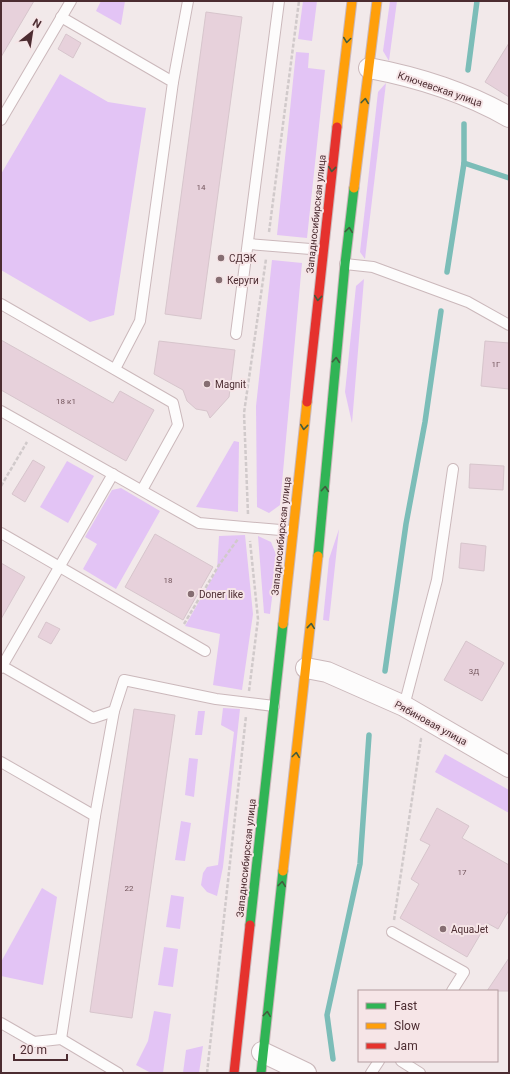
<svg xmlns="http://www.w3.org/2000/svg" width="510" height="1074" font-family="Roboto,sans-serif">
<rect width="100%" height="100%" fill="#f2e9ea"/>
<g fill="#e3c4f5">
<path d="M101,1H125L121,25L96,11Z"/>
<path d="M303,1H317L312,41L298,39Z"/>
<path d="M390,1H397L389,61L383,51Z"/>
<path d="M296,52L309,53L308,68L325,70L307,238L277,235Z"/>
<path d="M60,74L108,102L146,108L114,315L90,322L1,270V174Z"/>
<path d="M386,83L365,259L360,252L378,92Z"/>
<path d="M272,260L302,263L280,505L269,513L257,507L256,406Z"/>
<path d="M364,279L352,423L345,392L356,286Z"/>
<path d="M234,441L239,442L238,512L196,507Z"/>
<path d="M67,461L94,476L68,523L40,507Z"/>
<path d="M121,488L160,511L116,589L83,569L97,544L85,537L112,490Z"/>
<path d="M339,529L329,621L323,620L329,559Z"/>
<path d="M245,535L253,614L242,690L213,685L220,634L185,626L217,570L219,536Z"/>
<path d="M258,536L271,542L277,557L270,614L264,613Z"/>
<path d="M223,708L240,709L223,867L217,896L207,892L201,885L203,873L207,867L218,865L234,732L221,725Z"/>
<path d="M198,711H205L202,735H195Z"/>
<path d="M445,754L509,790V813L435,772Z"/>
<path d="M189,758L198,759L194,797L185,795Z"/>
<path d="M181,821L191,823L185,861L175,860Z"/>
<path d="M42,888L57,897L43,985L1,976V962Z"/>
<path d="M171,895L184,897L180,929L166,927Z"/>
<path d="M164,947L178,949L173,987L158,985Z"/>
<path d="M154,1011L171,1014L163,1073H151L136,1065L148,1041Z"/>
<path d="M203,1046L199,1073H183L186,1050Z"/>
</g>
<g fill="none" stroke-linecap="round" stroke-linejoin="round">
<g stroke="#7cbdb8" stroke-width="5.5">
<path d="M468,70L477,1"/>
<path d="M464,163L509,178"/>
<path d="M447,272L464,163V124"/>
<path d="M385,671L406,524L425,422L441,311"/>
<path d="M333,1059L327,1015L360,864L369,735"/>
</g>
</g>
<g fill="#e7d1db" stroke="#d7c5cc">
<path d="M1,1H34L1,57Z"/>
<path d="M206,12L242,17L201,319L165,314Z"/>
<path d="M66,34L81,43L73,58L58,49Z"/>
<path d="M509,43V97L485,82Z"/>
<path d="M1,340L113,403L120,391L154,410L126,461L1,390Z"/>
<path d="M159,341L235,350L229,397L210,418L207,411L196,409L187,401L183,390L154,374Z"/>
<path d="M485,341L509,343V389L481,386Z"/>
<path d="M33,460L45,467L25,502L12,494Z"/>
<path d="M470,464L504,466L503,490L469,488Z"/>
<path d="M155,534L213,567L183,620L125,587Z"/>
<path d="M461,543L486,546L484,571L459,568Z"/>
<path d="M1,563L25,577L1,619Z"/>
<path d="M46,622L60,629L51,644L38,637Z"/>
<path d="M466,641L504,663L482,701L444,680Z"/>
<path d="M134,709L175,715L132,1018L90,1012Z"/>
<path d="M437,808L469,826L462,838L509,865V910L498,929L487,923L467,957L400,918L419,884L411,879L430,845L420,840Z"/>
<path d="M509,958V991H487Z"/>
</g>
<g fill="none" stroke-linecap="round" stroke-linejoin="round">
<defs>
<g id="lane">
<path d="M61,17L173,82L140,321L115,369"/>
<path d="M173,82L188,1"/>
<path d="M1,120L71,1"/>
<path d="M249,244L323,250"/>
<path d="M345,264L373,267L468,302L509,325"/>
<path d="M1,304L173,403L178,425L142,490"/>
<path d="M236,334L279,1"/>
<path d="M1,411L199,523L292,531"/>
<path d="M1,533L205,651"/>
<path d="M2,666L93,718L114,711"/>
<path d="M1,668L113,474"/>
<path d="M404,706L437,580L453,469"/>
<path d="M1,762L95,816"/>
<path d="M392,932L464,972L452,991"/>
<path d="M1,1023L34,1042L61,1039L118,1073"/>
<path d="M61,1039L95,816L114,711L124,680L216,699L274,706"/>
<path d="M401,1061L420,1073"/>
<path d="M371,1073L379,1061"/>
</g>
<g id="street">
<path d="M369,68C417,77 467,93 509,117"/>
<path d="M306,668L327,672L404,706L509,767"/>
<path d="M262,1052L306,1073"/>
</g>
<g id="fast">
<path d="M318,556L345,264L354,188"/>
<path d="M250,925L283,624"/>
<path d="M261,1073L283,871"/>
</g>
<g id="slow">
<path d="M337,127L352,1"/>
<path d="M354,188L377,1"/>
<path d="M283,624L307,402"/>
<path d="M283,871L318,556"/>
</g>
<g id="jam">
<path d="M307,402L337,127"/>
<path d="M234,1073L250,925"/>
</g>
</defs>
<use href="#lane" stroke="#cbb8bb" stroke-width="12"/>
<use href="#street" stroke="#cbb8bb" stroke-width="22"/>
<use href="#fast" stroke="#cbb8bb" stroke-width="11"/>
<use href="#slow" stroke="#cbb8bb" stroke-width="11"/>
<use href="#jam" stroke="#cbb8bb" stroke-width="11"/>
<g stroke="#d1cacb" stroke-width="2.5" stroke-dasharray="4 2" stroke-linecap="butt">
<path d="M269,232L299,1"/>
<path d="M1,486L27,442"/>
<path d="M248,514L244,413L266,259"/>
<path d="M184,624L219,565L238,539"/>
<path d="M249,691L258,619L250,541"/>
<path d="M394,920L421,739L419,738"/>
<path d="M207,1073L246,716"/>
</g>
<use href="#lane" stroke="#fdfcfc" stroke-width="10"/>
<use href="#street" stroke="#fdfcfc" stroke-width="20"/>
<use href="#fast" stroke="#30b455" stroke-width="9"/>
<use href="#slow" stroke="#ff9f0a" stroke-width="9"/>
<use href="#jam" stroke="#e5322d" stroke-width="9"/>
</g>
<defs><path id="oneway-chevron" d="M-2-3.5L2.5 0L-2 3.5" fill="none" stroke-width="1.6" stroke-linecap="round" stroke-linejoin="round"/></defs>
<g stroke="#425c3e">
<use href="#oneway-chevron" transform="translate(347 40) rotate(98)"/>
<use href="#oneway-chevron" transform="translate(365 101) rotate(-83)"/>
<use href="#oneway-chevron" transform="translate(332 169) rotate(96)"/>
<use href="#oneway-chevron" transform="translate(349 230) rotate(-83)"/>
<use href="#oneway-chevron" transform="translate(318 298) rotate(96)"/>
<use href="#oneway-chevron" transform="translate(336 360) rotate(-85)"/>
<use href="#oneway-chevron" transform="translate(304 427) rotate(96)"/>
<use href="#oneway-chevron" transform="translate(325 489) rotate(-85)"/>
<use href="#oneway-chevron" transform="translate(311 626) rotate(-84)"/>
<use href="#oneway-chevron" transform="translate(296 755) rotate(-83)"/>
<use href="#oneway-chevron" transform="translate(282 884) rotate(-83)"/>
<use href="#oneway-chevron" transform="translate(267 1014) rotate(-83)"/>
</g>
<g fill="#866e72" stroke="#f6e5e7" stroke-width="1.5">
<circle cx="221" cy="258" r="4"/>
<circle cx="219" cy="280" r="4"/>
<circle cx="207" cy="384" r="4"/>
<circle cx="191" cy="594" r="4"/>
<circle cx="443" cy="929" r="4"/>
</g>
<g text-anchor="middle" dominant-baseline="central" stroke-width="4" stroke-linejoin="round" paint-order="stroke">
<g font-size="8" fill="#73555c">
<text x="201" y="187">14</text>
<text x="496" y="364">1Г</text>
<text x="66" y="401">18 к1</text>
<text x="168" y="580">18</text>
<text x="474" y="671">3Д</text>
<text x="462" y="872">17</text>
<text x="129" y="888">22</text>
</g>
<g font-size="10" fill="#4c2c31" stroke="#f6e5e7">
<text transform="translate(440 89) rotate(19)">Ключевская улица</text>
<text transform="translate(316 214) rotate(-84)">Западносибирская улица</text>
<text transform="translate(281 536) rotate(-84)">Западносибирская улица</text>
<text transform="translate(431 723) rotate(29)">Рябиновая улица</text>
<text transform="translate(246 858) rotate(-84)">Западносибирская улица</text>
</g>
<g font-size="10" fill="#4c2c31" stroke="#f6e5e7" text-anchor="start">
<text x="229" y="258">СДЭК</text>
<text x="227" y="280">Керуги</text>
<text x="215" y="384">Magnit</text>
<text x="199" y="594">Doner like</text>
<text x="451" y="929">AquaJet</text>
</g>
</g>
<rect width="510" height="1074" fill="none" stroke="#4c2c31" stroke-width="4"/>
<rect x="358" y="990" width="140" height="72" fill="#f6e5e7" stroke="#b29b9e"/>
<rect x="366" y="1003" width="20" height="6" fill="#30b455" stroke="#b29b9e"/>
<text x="394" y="1010" font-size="12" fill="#4c2c31">Fast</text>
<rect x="366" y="1023" width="20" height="6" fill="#ff9f0a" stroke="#b29b9e"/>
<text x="394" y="1030" font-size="12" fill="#4c2c31">Slow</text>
<rect x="366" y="1043" width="20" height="6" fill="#e5322d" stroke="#b29b9e"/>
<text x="394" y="1050" font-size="12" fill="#4c2c31">Jam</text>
<g transform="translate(32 32) rotate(30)" stroke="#f6e5e7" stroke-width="3" paint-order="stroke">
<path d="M0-3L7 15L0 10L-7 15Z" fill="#4c2c31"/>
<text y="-6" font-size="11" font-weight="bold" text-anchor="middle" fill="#4c2c31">N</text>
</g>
<path d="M14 1054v6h53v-6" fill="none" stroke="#4c2c31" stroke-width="2"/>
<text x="20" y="1054" font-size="12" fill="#4c2c31" stroke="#f6e5e7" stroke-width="3" paint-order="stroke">20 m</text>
</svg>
